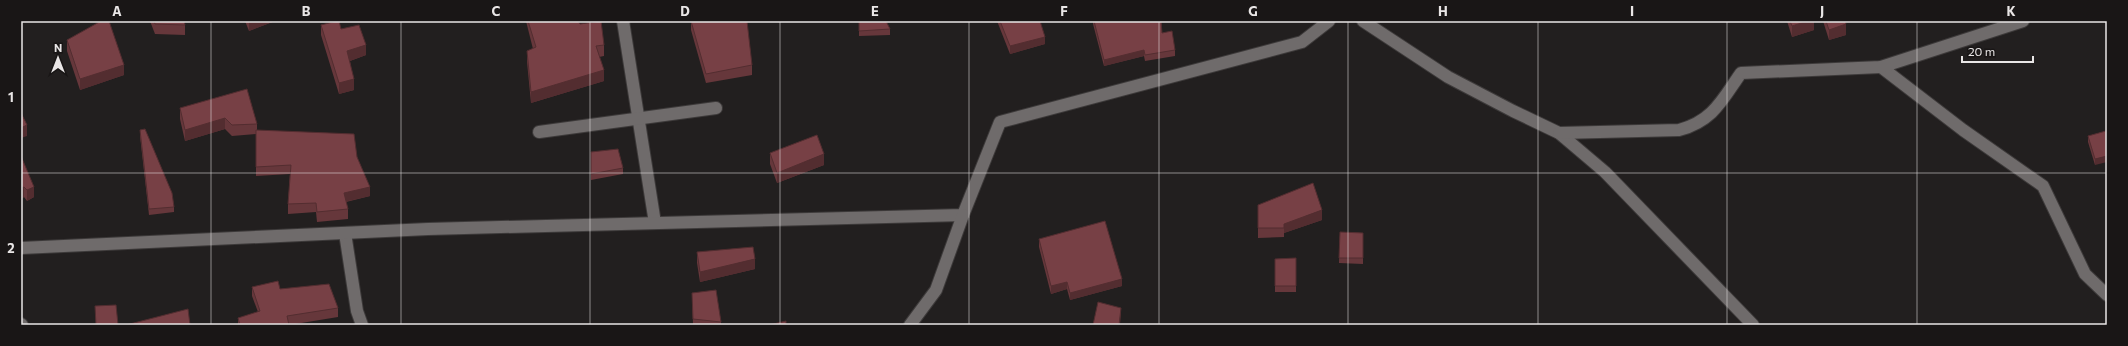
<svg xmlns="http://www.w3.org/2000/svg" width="2128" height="346" font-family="Commissioner,sans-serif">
<rect width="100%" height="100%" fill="#221f1f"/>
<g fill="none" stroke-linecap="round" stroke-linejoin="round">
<defs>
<g id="street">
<path d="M623,21L655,223"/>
<path d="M1363,21L1448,77L1513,111L1559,133L1605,172L1753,325"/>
<path d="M1881,67L1963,130L2043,186L2085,274L2107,295"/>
<path d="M539,132L716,108"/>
<path d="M1559,133L1679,130C1713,121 1722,100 1741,73L1881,67L2023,21"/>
<path d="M345,233L357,311L362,325"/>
<path d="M21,248L428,229L963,215L1000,122L1302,42L1329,21"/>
<path d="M21,324L22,325"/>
<path d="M910,325L936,290L963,215"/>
</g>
</defs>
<use href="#street" stroke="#3d3a3a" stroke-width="14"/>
<use href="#street" stroke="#6f6b6b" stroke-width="12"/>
</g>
<g fill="#66373b">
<path d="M150,21H184L185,25V35L155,34Z"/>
<path d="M245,21H275L249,31Z"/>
<path d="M526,21H578L580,24L604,45V56L599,57L604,81L531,103L527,62V51L533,49Z"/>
<path d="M691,21L752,65V75L706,83L691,30Z"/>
<path d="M859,21L890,29V35L859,36Z"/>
<path d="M997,21H1040L1045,44L1010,54Z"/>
<path d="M1093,21H1161L1162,33L1175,50V56L1145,61L1144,56L1104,66L1093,24Z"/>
<path d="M1787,21H1814V30L1792,37Z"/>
<path d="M1823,21H1845L1846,35L1829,40Z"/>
<path d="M321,25L341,29L366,55L350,61L354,90L339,94L321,35Z"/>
<path d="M67,40L124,75L80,90L67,51Z"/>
<path d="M180,108L257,124V130L357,157L370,196L346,202L348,209V219L317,222L316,212L288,214V204L290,174L256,176V134L232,136L225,129L185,141L180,119Z"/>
<path d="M140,130L174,207V212L149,215L140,136Z"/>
<path d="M2106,131L2095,165L2088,142V136Z"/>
<path d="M591,152L623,168V174L591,180Z"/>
<path d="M770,153L824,165L777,183L770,164Z"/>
<path d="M21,156L34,197L27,201L24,197L21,199Z"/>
<path d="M1258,205L1322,220L1284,233V237L1258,238Z"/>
<path d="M1340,232L1363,233V264L1339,263Z"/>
<path d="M1039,239L1122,286L1070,300L1067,289L1051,294L1039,247Z"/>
<path d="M697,252L755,269L700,282L697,263Z"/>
<path d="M1296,258V292H1275V259Z"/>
<path d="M252,287L280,289L338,308V317L289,325H238V318L258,312L252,296Z"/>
<path d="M692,293L721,322V325H693Z"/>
</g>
<g fill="#532d30">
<path d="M249,21H275L249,31Z"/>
<path d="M1808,21H1814V30L1792,37V26Z"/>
<path d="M1846,24V35L1829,40V30Z"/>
<path d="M1045,37V44L1010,54V46Z"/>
<path d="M366,45V55L347,62V51Z"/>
<path d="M1144,50V56L1104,66V60Z"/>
<path d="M124,65V75L80,90V79Z"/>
<path d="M604,70V81L531,103V92Z"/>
<path d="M354,79V90L339,94V83Z"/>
<path d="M225,118V129L185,141V130Z"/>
<path d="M27,125V136L21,138V128Z"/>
<path d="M824,154V165L777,183V173Z"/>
<path d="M2107,156V162L2095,165V159Z"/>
<path d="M24,187V197L21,199V188Z"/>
<path d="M34,187V197L27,201V190Z"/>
<path d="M370,187V196L344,202V193Z"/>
<path d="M1322,210V220L1284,233V224Z"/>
<path d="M755,259V269L700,282V272Z"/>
<path d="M1122,279V286L1070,300V293Z"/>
<path d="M1067,282V289L1051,294V286Z"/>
<path d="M1121,308V314L1120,325H1119Z"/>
</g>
<g fill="#774045" stroke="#532d30">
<path d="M101,21H109L124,65L80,79L67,40Z"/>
<path d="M154,21H184L185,25L155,24Z"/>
<path d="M337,21H339L341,29L359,25L366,45L347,51L354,79L339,83L321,25Z"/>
<path d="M528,21H578L580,24L601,21L604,45L596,46L604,70L531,92L527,51L536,47Z"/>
<path d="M691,21H747L752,65L706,74Z"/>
<path d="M859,21H886L890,29L859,31Z"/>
<path d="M1000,21H1040L1045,37L1010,46Z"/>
<path d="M1094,21H1161L1162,33L1172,31L1175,50L1145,55L1144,50L1104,60Z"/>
<path d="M1790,21H1808L1792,26Z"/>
<path d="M1826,21H1845L1846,24L1829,30Z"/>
<path d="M247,89L257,124L232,125L225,118L185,130L180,108Z"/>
<path d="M21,113L27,125L21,128Z"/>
<path d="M145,129L172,193L174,207L149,209L140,130Z"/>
<path d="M256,130L354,134L357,157L370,187L344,193L348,209L317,212L316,203L288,204L291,165L256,167Z"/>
<path d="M2106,131L2107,135V156L2095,159L2088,136Z"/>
<path d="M817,135L824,154L777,173L770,153Z"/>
<path d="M618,149L623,168L591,174V152Z"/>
<path d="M21,156L34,187L27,190L24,187L21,188Z"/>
<path d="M1313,183L1322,210L1284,224V228H1258V205Z"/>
<path d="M1105,221L1122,279L1070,293L1067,282L1051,286L1039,239Z"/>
<path d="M1340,232L1363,233V258H1339Z"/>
<path d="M753,247L755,259L700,272L697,252Z"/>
<path d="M1296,258V286H1275V259Z"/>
<path d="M278,281L280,289L329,284L338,308L287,316L289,325H240L238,318L260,311L252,287Z"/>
<path d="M716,290L721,322L693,319L692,293Z"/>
<path d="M1098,302L1121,308L1119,325H1093Z"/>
<path d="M116,305L118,325H96L95,306Z"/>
<path d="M188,309L190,325H126Z"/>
<path d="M786,321V325H769Z"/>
</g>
<path fill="none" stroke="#e9e6e6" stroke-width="1" stroke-opacity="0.55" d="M211,21V325M401,21V325M590,21V325M780,21V325M969,21V325M1159,21V325M1348,21V325M1538,21V325M1727,21V325M1917,21V325M21,173H2107"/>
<rect width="2128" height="346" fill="none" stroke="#191616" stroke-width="44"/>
<g transform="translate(58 58)" stroke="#191616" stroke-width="3" paint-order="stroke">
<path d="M0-3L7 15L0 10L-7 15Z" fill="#e9e6e6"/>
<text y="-6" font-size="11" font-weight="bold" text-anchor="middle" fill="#e9e6e6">N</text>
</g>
<path d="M1962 56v6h71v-6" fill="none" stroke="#e9e6e6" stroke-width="2"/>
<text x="1968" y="56" font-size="12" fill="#e9e6e6" stroke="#191616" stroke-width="3" paint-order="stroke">20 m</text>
<rect x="22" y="22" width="2084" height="302" fill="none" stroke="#e9e6e6" stroke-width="1.5"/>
<g font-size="13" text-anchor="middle" font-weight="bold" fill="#e9e6e6">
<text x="117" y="16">A</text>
<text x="306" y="16">B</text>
<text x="496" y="16">C</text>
<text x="685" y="16">D</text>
<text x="875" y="16">E</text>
<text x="1064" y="16">F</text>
<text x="1253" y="16">G</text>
<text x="1443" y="16">H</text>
<text x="1632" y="16">I</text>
<text x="1822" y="16">J</text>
<text x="2011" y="16">K</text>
<text x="11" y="102">1</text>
<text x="11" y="253">2</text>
</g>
</svg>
